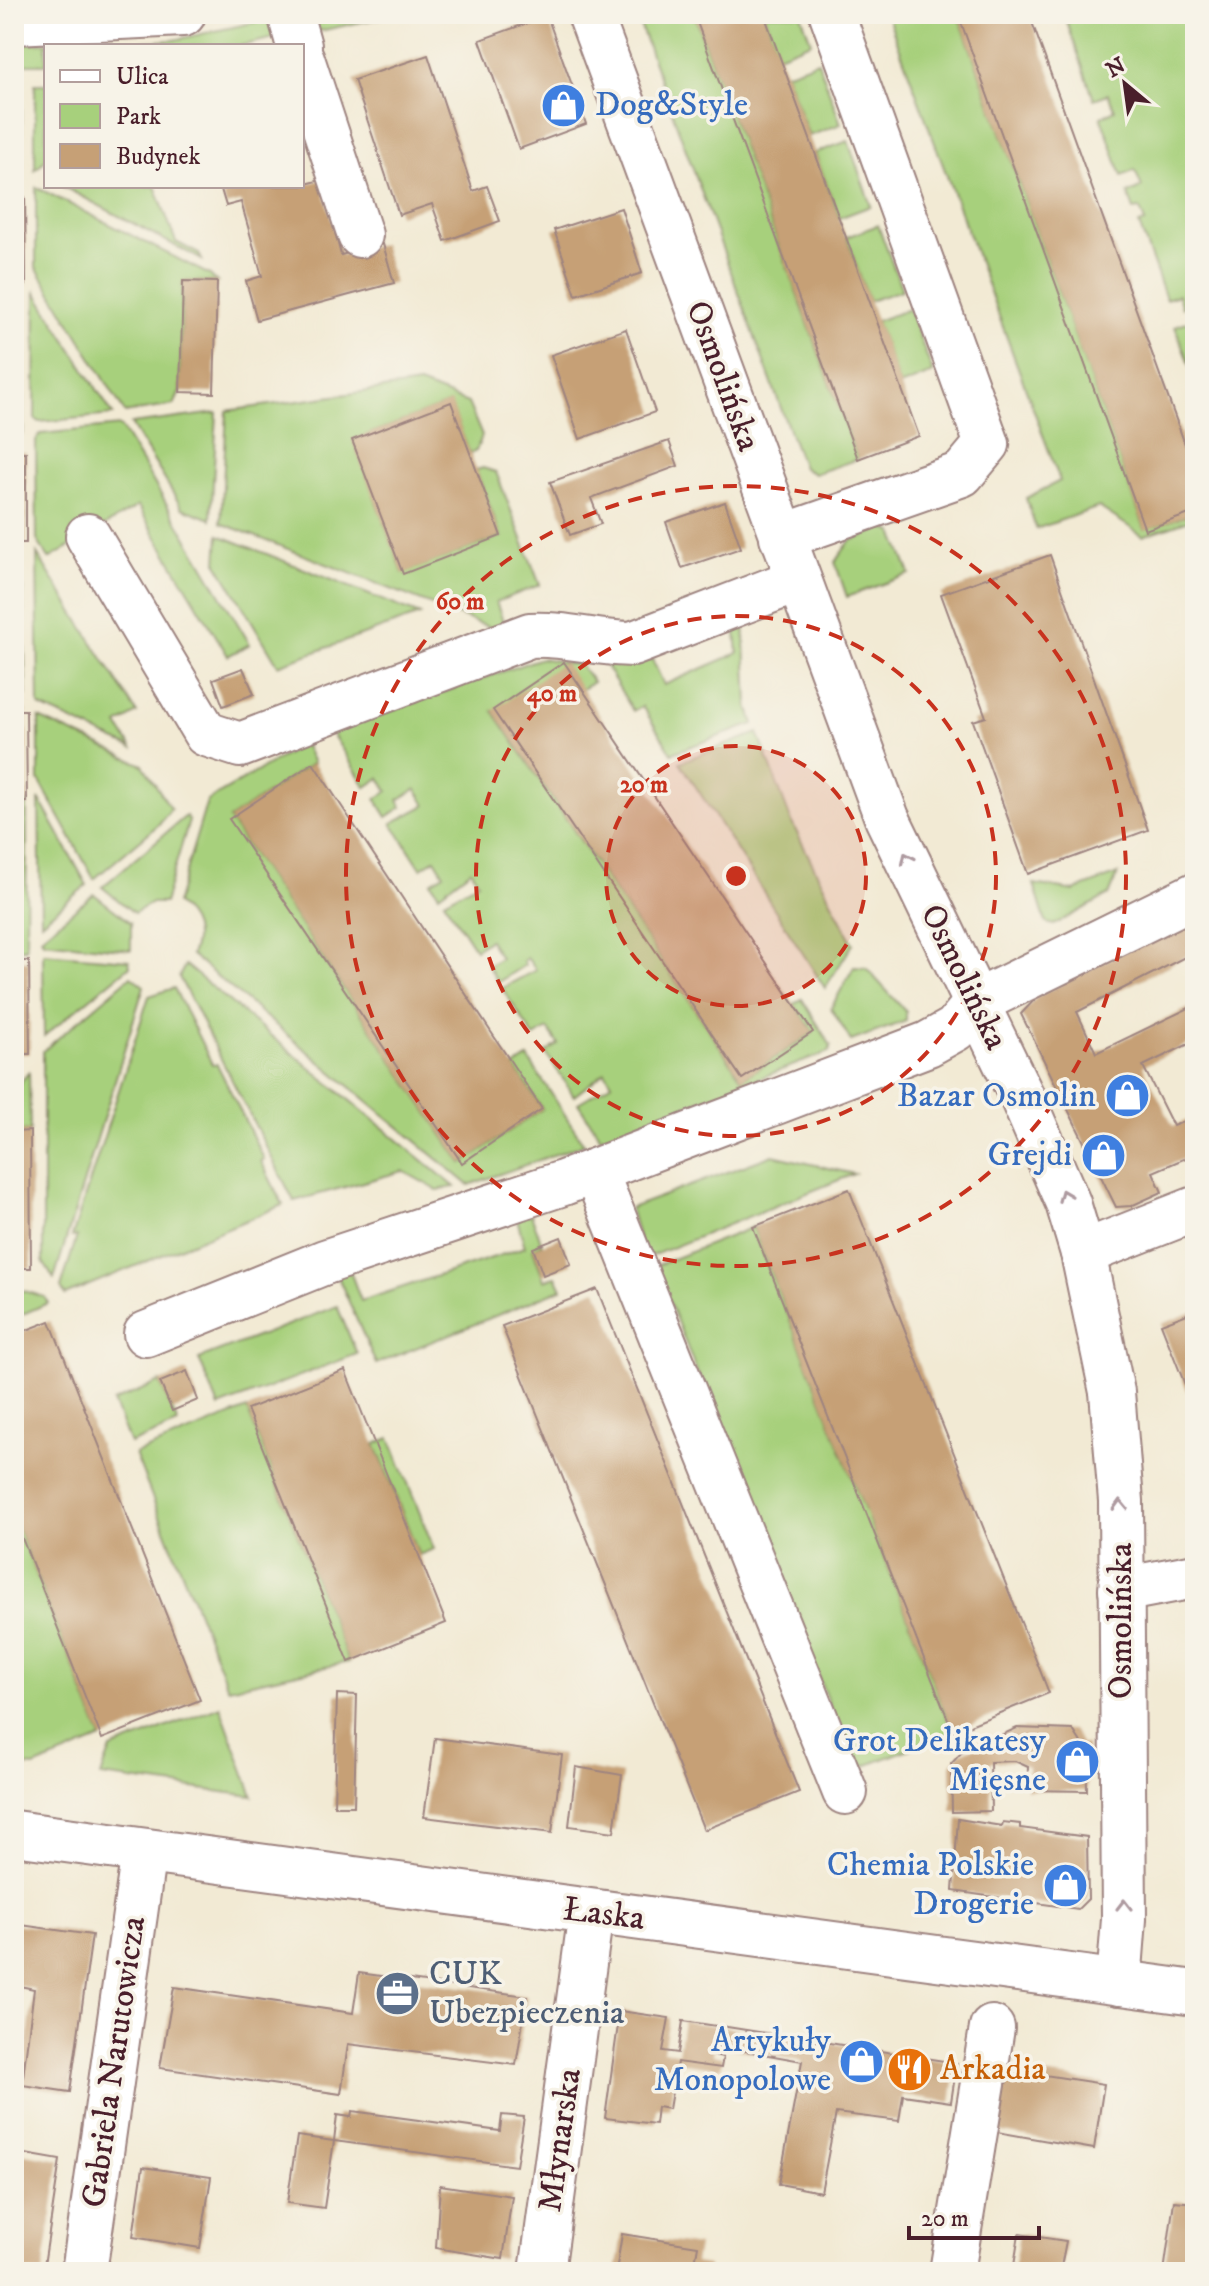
<svg xmlns="http://www.w3.org/2000/svg" width="1209" height="2286" font-family="'IM FELL DW Pica',serif">
<rect width="100%" height="100%" fill="#f7f3e8"/>
<filter id="ink" filterUnits="userSpaceOnUse"><feTurbulence type="fractalNoise" baseFrequency=".0125" numOctaves="2"/><feDisplacementMap in="SourceGraphic" scale="16" xChannelSelector="R" yChannelSelector="G"/><feConvolveMatrix kernelMatrix="1 2 1 2 8 2 1 2 1" color-interpolation-filters="sRGB"/></filter>
<filter id="wash" filterUnits="userSpaceOnUse"><feTurbulence type="fractalNoise" baseFrequency=".006" numOctaves="4" result="noise"/><feDisplacementMap in="SourceGraphic" scale="32" xChannelSelector="R" yChannelSelector="G"/><feGaussianBlur stdDeviation="1.8" result="paint"/><feColorMatrix in="noise" values="0 0 0 0 0 0 0 0 0 0 0 0 0 0 0 0 0 1.4 0 .05"/><feComposite in="paint" operator="in"/></filter>
<g filter="url(#wash)">
<rect width="100%" height="100%" fill="#f2ead4"/>
<g fill="#a7d07c" stroke="#787854" stroke-width="2">
<path d="M302,14H398L306,34Z"/>
<path d="M636,14H694L858,459L814,474L803,468Z"/>
<path d="M764,14H801L811,42L778,55Z"/>
<path d="M887,14H958L1145,529L1195,512V518L1143,536L1099,507L1036,529L1026,498L1060,481Z"/>
<path d="M1064,14H1195V309L1189,311L1187,305L1182,308L1178,295L1166,299L1139,224L1145,222L1140,209L1134,210L1128,194L1142,187L1135,170L1122,176L1101,117L1115,110L1108,94L1094,99Z"/>
<path d="M279,17L283,36L240,46H142V42L174,40Z"/>
<path d="M99,40L106,46H46V64H14V44Z"/>
<path d="M818,61L841,124L809,136L785,73Z"/>
<path d="M14,84H21L22,175H14Z"/>
<path d="M35,84H46V159L35,170Z"/>
<path d="M848,141L871,206L839,218L815,153Z"/>
<path d="M62,186H155L176,242L199,254L202,260Z"/>
<path d="M36,187L210,275L217,282L183,281L180,392L174,405L125,413L36,267Z"/>
<path d="M878,225L902,290L869,301L846,237Z"/>
<path d="M14,285H22L23,434H14Z"/>
<path d="M36,292L113,415L40,422L35,419Z"/>
<path d="M909,309L933,373L900,386L876,321Z"/>
<path d="M1195,319V381L1175,326Z"/>
<path d="M419,384L468,403L482,436L476,451L470,454L450,403L353,440L403,573L501,536L476,470L483,468L496,472L540,585L496,602L505,627L496,630L221,523L227,411Z"/>
<path d="M217,413L211,519L182,508L131,424Z"/>
<path d="M120,426L250,644L228,656L138,506L49,559L37,540L36,440L41,434Z"/>
<path d="M884,528L893,532L910,574L847,597L835,562L850,541Z"/>
<path d="M219,535L420,615L278,665L217,563Z"/>
<path d="M14,548H21L26,695H14Z"/>
<path d="M37,554L137,713L118,725L132,748L39,706Z"/>
<path d="M744,619L748,705L754,724L672,753L642,706L633,711L606,666L652,659L664,685L738,653L735,623Z"/>
<path d="M541,658L580,665L593,682L582,689L493,711L742,1079L813,1032L794,1004L802,999L831,1046L829,1052L601,1138L578,1103L612,1083L605,1072L574,1096L546,1053L558,1044L548,1029L534,1037L502,988L536,970L527,958L523,961L525,965L498,982L488,966L500,958L489,940L475,949L444,901L478,882L471,870L439,894L431,882L444,874L435,859L421,868L392,823L426,805L416,789L398,800L402,807L387,817L376,799L388,791L380,778L366,787L331,732Z"/>
<path d="M39,718L143,765L171,809L158,825L94,879L39,780Z"/>
<path d="M758,733L792,823L853,944L825,988L680,762Z"/>
<path d="M304,744L313,763L229,819L462,1163L542,1109L514,1067L528,1058L584,1144L469,1185L191,955C200,935 194,917 176,904L207,801Z"/>
<path d="M39,799L87,885L41,922Z"/>
<path d="M14,802H27L26,948H14Z"/>
<path d="M186,816L189,821L164,903H152L134,913L102,887Z"/>
<path d="M1118,874L1109,895L1054,925L1046,923L1034,884L1074,891Z"/>
<path d="M94,894L131,923V950L43,941L41,937Z"/>
<path d="M43,953L129,960L130,966L44,1036Z"/>
<path d="M185,965L455,1187L437,1190L403,1171L294,1201L179,977Z"/>
<path d="M854,967L866,968L906,1012V1021L851,1041L831,1008Z"/>
<path d="M131,976L144,986L54,1279L43,1262V1051Z"/>
<path d="M174,988L212,1064H217L264,1159L261,1161L283,1205L65,1295L61,1288L77,1236L72,1237L149,996Z"/>
<path d="M29,1072L30,1131H14V1090Z"/>
<path d="M773,1155L854,1174L644,1259L630,1208Z"/>
<path d="M531,1214L542,1244L533,1249L544,1280L556,1276L562,1289L376,1364L335,1270L350,1271L361,1301L525,1247L517,1219Z"/>
<path d="M753,1227L953,1732L855,1770L655,1266Z"/>
<path d="M14,1288L45,1297L48,1303L14,1318Z"/>
<path d="M337,1306L357,1354L219,1407L199,1359Z"/>
<path d="M160,1382L178,1424L130,1444L113,1402Z"/>
<path d="M247,1409L349,1662L228,1688L135,1454Z"/>
<path d="M390,1438L434,1549L419,1555L375,1444Z"/>
<path d="M14,1518L102,1739L34,1767L14,1765Z"/>
<path d="M220,1706L253,1796L101,1776L111,1749Z"/>
</g>
<g id="blocks">
<g fill="#c6a076">
<path d="M694,14H764L919,436L858,459Z"/>
<path d="M958,14H1029L1195,472V512L1145,530Z"/>
<path d="M547,16L586,124L519,149L480,40Z"/>
<path d="M428,55L473,191L487,186L500,221L445,241L432,204L399,215L354,80Z"/>
<path d="M303,172L306,184L321,180L341,255L383,244L394,283L257,320L246,281L262,276L241,202L226,206L220,186H302Z"/>
<path d="M14,197H25L26,285H14Z"/>
<path d="M621,208L642,273L576,295L554,230Z"/>
<path d="M183,281L217,282L214,393L180,392Z"/>
<path d="M626,329L655,412L580,439L551,355Z"/>
<path d="M451,402L501,536L403,574L352,440Z"/>
<path d="M669,441L678,466L591,498L601,524L570,535L550,482Z"/>
<rect x="14" y="452" width="12" height="91"/>
<path d="M725,502L741,548L682,568L666,522Z"/>
<path d="M1050,555L1148,830L1028,874L973,721L986,717L941,594Z"/>
<path d="M564,662L813,1032L742,1079L493,710Z"/>
<path d="M243,668L254,694L223,706L213,679Z"/>
<path d="M14,710H26L27,802H14Z"/>
<path d="M313,763L542,1109L462,1163L229,819Z"/>
<path d="M1195,915V952L1077,1012L1096,1053L1195,1005V1041L1143,1066L1173,1126L1195,1117V1154L1153,1172L1162,1192L1131,1206L1116,1207L1021,1014L1038,996Z"/>
<path d="M14,961H29L30,1054H14Z"/>
<path d="M30,1131L31,1268H14V1132Z"/>
<path d="M849,1189L1049,1693L953,1732L753,1227Z"/>
<path d="M561,1237L571,1264L543,1275L533,1248Z"/>
<path d="M597,1289L799,1792L704,1830L502,1326Z"/>
<path d="M1195,1311V1410L1161,1324Z"/>
<path d="M50,1321L200,1700L102,1739L14,1518V1335Z"/>
<path d="M345,1370L446,1623L349,1662L247,1409Z"/>
<path d="M187,1371L198,1400L172,1411L160,1382Z"/>
<path d="M337,1694L357,1695L354,1806H334Z"/>
<path d="M1017,1728L1073,1730L1082,1744H1086L1087,1791L1027,1790L1028,1767L1015,1761L990,1762L991,1811L952,1812L951,1764L961,1753Z"/>
<path d="M435,1738L562,1755L552,1833L424,1817Z"/>
<path d="M576,1767L622,1775L614,1832L569,1826Z"/>
<path d="M958,1819L1002,1826L1003,1822L1020,1824V1828L1087,1837L1088,1899L1078,1909L953,1891Z"/>
<path d="M14,1924L92,1935L70,2092L22,2085L34,1989L20,1986L18,2008H14Z"/>
<path d="M359,1973L527,1996L516,2065L348,2044L341,2094L160,2068L174,1987L353,2013Z"/>
<path d="M620,2011L669,2018L663,2051L678,2053L683,2021L717,2026L713,2055L723,2057L721,2068L677,2062L669,2109L657,2107L655,2124L605,2118Z"/>
<path d="M721,2026L957,2063L951,2102L903,2095L899,2121L836,2113L821,2192L779,2184L802,2061L718,2046Z"/>
<path d="M1006,2069L1104,2084L1094,2149L997,2132Z"/>
<path d="M352,2111L500,2131L502,2115L524,2117L516,2166L334,2141L337,2115L351,2117Z"/>
<path d="M297,2136L334,2141L324,2208L287,2203Z"/>
<path d="M14,2152L60,2160L43,2272H14Z"/>
<path d="M143,2167L211,2177L200,2248L133,2237Z"/>
<path d="M440,2185L512,2196L503,2259L436,2248Z"/>
<path d="M1174,2201L1195,2203V2272H1164Z"/>
<path d="M622,2234L698,2246L695,2263L708,2265V2272H616Z"/>
<path d="M1019,2234L1066,2241L1060,2272H1013Z"/>
</g>
</g>
</g>
<g filter="url(#ink)">
<use href="#blocks" fill-opacity="0" stroke="#9e8480" stroke-width="2"/>
<g fill="none" stroke-linecap="round" stroke-linejoin="round">
<defs>
<g id="minor">
<path d="M290,14L299,46"/>
<path d="M590,14L887,818L1022,1097L1068,1203L1083,1253L1112,1392L1121,1501L1124,1919L1119,1983"/>
<path d="M14,22L183,14"/>
<path d="M302,59L360,235"/>
<path d="M88,536L206,734L240,745L530,635C565,633 597,644 632,644L798,580"/>
<path d="M782,537L962,474L987,444L832,14"/>
<path d="M595,1171L845,1792"/>
<path d="M1083,1253L1195,1209"/>
<path d="M146,1334L325,1262L563,1183L928,1044L955,1029L977,1002L1195,895"/>
<path d="M1121,1590L1195,1576"/>
<path d="M14,1833L1195,1993"/>
<path d="M84,2272L144,1851"/>
<path d="M542,2272L591,1912"/>
<path d="M952,2272L992,2028"/>
</g>
</defs>
<use href="#minor" stroke="#9e8480" stroke-width="48"/>
<use href="#minor" stroke="#fff" stroke-width="44"/>
</g>
<defs><path id="oneway-chevron" d="M-2-3.5L2.5 0L-2 3.5" fill="none" stroke-width="1.6" stroke-linecap="round" stroke-linejoin="round" transform="scale(2)"/></defs>
<g stroke="#ae9aa0">
<use href="#oneway-chevron" transform="translate(907 858) rotate(-116)"/>
<use href="#oneway-chevron" transform="translate(1064 1195) rotate(-112)"/>
<use href="#oneway-chevron" transform="translate(1120 1505) rotate(-92)"/>
<use href="#oneway-chevron" transform="translate(1124 1905) rotate(-90)"/>
</g>
</g>
<circle cx="736" cy="876" r="130" fill="#c8321e" fill-opacity=".12"/>
<g fill="none" stroke="#c8321e" stroke-width="4" stroke-dasharray="14 10">
<circle cx="736" cy="876" r="130"/>
<circle cx="736" cy="876" r="260"/>
<circle cx="736" cy="876" r="390"/>
</g>
<defs>
<symbol id="shop-disc" viewBox="-11 -11 22 22"><circle r="9.5" fill="#3f7fe0" stroke="#f7f3e8"/><path d="M-5-2.5h2.3a2.7 3.5 0 0 1 5.4 0H5L5.5 6h-11ZM-1.5-2.5h3a1.5 2.3 0 0 0-3 0Z" fill="#fff"/></symbol>
<symbol id="office-disc" viewBox="-11 -11 22 22"><circle r="9.5" fill="#5c6f8a" stroke="#f7f3e8"/><path d="M-6-3h4V-5.5h4V-3h4V5H-6ZM-1-4.5V-3h2v-1.5ZM-6 0V1H6V0Z" fill="#fff"/></symbol>
<symbol id="restaurant-disc" viewBox="-11 -11 22 22"><circle r="9.5" fill="#e8710a" stroke="#f7f3e8"/><path d="M-5-6h1v4h1v-4h1v4h1v-4h1v5L-1.5 .5V6h-2V.5L-5-1ZM5-6V6H3V1.5H1.5Q1.5-4 5-6Z" fill="#fff"/></symbol>
</defs>
<g fill-rule="evenodd">
<use href="#shop-disc" x="538" y="80" width="51" height="51"/>
<use href="#shop-disc" x="1102" y="1070" width="51" height="51"/>
<use href="#shop-disc" x="1078" y="1130" width="51" height="51"/>
<use href="#shop-disc" x="1052" y="1736" width="51" height="51"/>
<use href="#shop-disc" x="1040" y="1860" width="51" height="51"/>
<use href="#office-disc" x="372" y="1968" width="51" height="51"/>
<use href="#shop-disc" x="836" y="2036" width="51" height="51"/>
<use href="#restaurant-disc" x="884" y="2044" width="51" height="51"/>
</g>
<g text-anchor="middle" dominant-baseline="central" stroke-width="7" stroke-linejoin="round" paint-order="stroke">
<g font-size="34" fill="#366cbe" stroke="#f7f3e8" text-anchor="end">
<text x="595" y="105" text-anchor="start">Dog&amp;Style</text>
<text x="1096" y="1096">Bazar Osmolin</text>
<text x="1072" y="1155">Grejdi</text>
<text x="1046" y="1741">Grot Delikatesy<tspan x="1046" dy="39">Mięsne</tspan></text>
<text x="1034" y="1865">Chemia Polskie<tspan x="1034" dy="39">Drogerie</tspan></text>
<text x="831" y="2041">Artykuły<tspan x="831" dy="39">Monopolowe</tspan></text>
</g>
<g font-size="34" fill="#4a1f2b" stroke="#f7f3e8">
<text transform="translate(723 376) rotate(70)">Osmolińska</text>
<text transform="translate(964 977) rotate(64)">Osmolińska</text>
<text transform="translate(1121 1621) rotate(-90)">Osmolińska</text>
<text transform="translate(604 1914) rotate(7)">Łaska</text>
<text transform="translate(114 2062) rotate(-82)">Gabriela Narutowicza</text>
<text transform="translate(560 2140) rotate(-82)">Młynarska</text>
</g>
<g font-size="34" fill="#4e5e75" stroke="#f7f3e8" text-anchor="start">
<text x="429" y="1974">CUK<tspan x="429" dy="39">Ubezpieczenia</tspan></text>
</g>
<g font-size="34" fill="#c56008" stroke="#f7f3e8" text-anchor="start">
<text x="940" y="2069">Arkadia</text>
</g>
</g>
<circle cx="736" cy="876" r="12" fill="#c8321e" stroke="#f7f3e8" stroke-width="4"/>
<g font-size="24" text-anchor="middle" font-weight="bold" fill="#c8321e" stroke="#f7f3e8" stroke-width="7" stroke-linejoin="round" paint-order="stroke">
<text x="460" y="609">60 m</text>
<text x="552" y="701">40 m</text>
<text x="644" y="792">20 m</text>
</g>
<rect width="1209" height="2286" fill="none" stroke="#f7f3e8" stroke-width="48"/>
<rect x="44" y="44" width="260" height="144" fill="#f7f3e8" stroke="#b29e9c" stroke-width="2"/>
<rect x="60" y="70" width="40" height="12" fill="#ffffff" stroke="#b29e9c" stroke-width="2"/>
<text x="116" y="84" font-size="24" fill="#4a1f2b">Ulica</text>
<rect x="60" y="104" width="40" height="24" fill="#a7d07c" stroke="#b29e9c" stroke-width="2"/>
<text x="116" y="124" font-size="24" fill="#4a1f2b">Park</text>
<rect x="60" y="144" width="40" height="24" fill="#c6a076" stroke="#b29e9c" stroke-width="2"/>
<text x="116" y="164" font-size="24" fill="#4a1f2b">Budynek</text>
<g transform="translate(1125 84) rotate(331)" stroke="#f7f3e8" stroke-width="6" paint-order="stroke">
<path d="M0-6L14 30L0 20L-14 30Z" fill="#4a1f2b"/>
<text y="-12" font-size="22" font-weight="bold" text-anchor="middle" fill="#4a1f2b">N</text>
</g>
<path d="M909 2226v12h130v-12" fill="none" stroke="#4a1f2b" stroke-width="4"/>
<text x="921" y="2226" font-size="24" fill="#4a1f2b" stroke="#f7f3e8" stroke-width="6" paint-order="stroke">20 m</text>
</svg>
